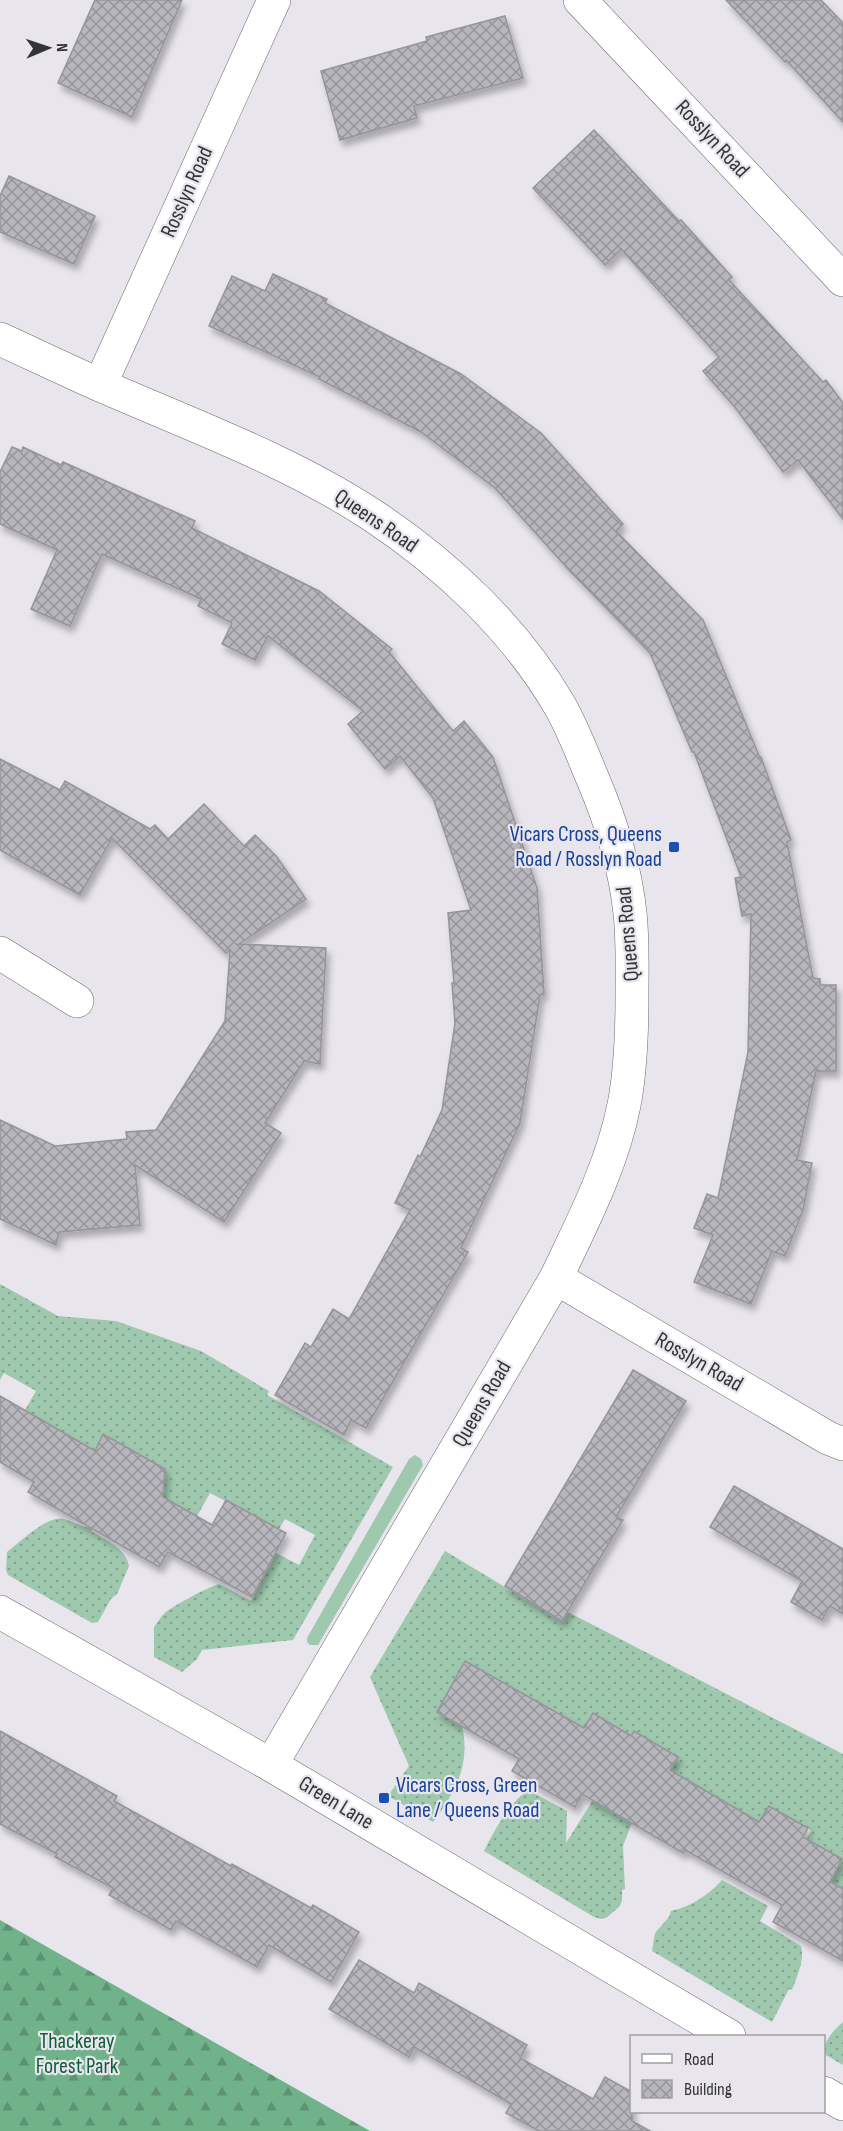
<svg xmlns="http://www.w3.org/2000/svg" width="843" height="2131" font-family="'Sofia Sans Condensed',sans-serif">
<defs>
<pattern id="forest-firs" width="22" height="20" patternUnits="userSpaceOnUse" patternTransform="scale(1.5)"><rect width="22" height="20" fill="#70b38b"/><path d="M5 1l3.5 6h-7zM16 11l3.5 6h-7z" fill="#5d9272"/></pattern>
<pattern id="garden-dots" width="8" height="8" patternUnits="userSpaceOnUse" patternTransform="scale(1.5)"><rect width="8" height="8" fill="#9fc9ae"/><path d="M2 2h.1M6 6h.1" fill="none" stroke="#82a48e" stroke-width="1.8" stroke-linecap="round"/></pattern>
<pattern id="building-cross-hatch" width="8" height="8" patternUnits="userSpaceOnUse" patternTransform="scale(1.5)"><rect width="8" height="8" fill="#b7b6bc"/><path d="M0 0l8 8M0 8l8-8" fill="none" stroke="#96959a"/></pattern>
<filter id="shadow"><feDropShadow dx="3.5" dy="6" stdDeviation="3" flood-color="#0004"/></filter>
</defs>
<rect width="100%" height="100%" fill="#e8e5ec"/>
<path fill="#9fc9ae" d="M415,1455L421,1459L423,1465L318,1645H310L307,1642V1638L409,1459Z"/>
<path fill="url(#forest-firs)" d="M0,1920L370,2131H0Z"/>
<g fill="url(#garden-dots)">
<path d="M0,1284L58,1316L116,1321L201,1351L269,1391L267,1395L393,1467L293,1640L202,1650L197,1659L182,1672L154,1657V1627C158,1622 161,1616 166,1612C175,1605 208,1587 219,1584L251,1601L276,1553L299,1565L315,1535L285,1519L279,1529L210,1493L182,1543L191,1513L157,1494L164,1475V1468L150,1460L134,1456L91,1531C105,1540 126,1548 129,1566L117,1594L111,1599L98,1622L92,1623L8,1575L6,1570L7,1552C20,1542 47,1515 64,1519C74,1522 81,1527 91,1528L104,1435L92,1455L34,1481L18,1473L25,1410L36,1391L4,1373L0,1380Z"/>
<path d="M445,1551L562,1621L568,1612L843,1754V1889L830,1882L842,1859L816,1844L794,1861L811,1831L808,1828L769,1806L756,1828L716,1797L670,1770L678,1757L635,1731L617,1761L578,1738L535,1700L466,1661L437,1712L462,1726C471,1764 455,1793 433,1822L388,1796L409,1766L370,1677Z"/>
<path d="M530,1791L567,1811L566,1843L598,1792L632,1823L623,1846L625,1889L622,1890V1901L619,1907L606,1918L601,1919L594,1917L484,1851C491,1836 514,1794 530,1791Z"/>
<path d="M722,1880L768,1906L760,1921L801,1946C805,1959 797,1977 792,1990L789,1989L772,2022L652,1951L655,1933L669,1917L671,1911C690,1907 709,1895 722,1880Z"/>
<path d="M843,2022V2065L824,2054C823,2041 834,2030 843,2022Z"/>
</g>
<g fill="url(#building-cross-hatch)" stroke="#95949a" stroke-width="1.5" filter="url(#shadow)">
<path d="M95,0H182L132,117L58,83Z"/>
<path d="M726,0H821L843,23V122L786,60L785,62Z"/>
<path d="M505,16L523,78L414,106L417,118L340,140L321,71L427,41L426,37Z"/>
<path d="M594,130L679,221L681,220L732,277L729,280L823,382L826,380L843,403V519L798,460L783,472L734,406L703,371L719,357L621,249L605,265L533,188Z"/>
<path d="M9,176L95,216L74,264L0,232V196Z"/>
<path d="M273,274L327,299L325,303L461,374L541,433L623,524L616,531L703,620L760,758L761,757L791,840L787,842L813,978L820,979V985H836V1071H816L797,1160L812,1163L803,1210L785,1256L772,1251L751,1304L694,1282L713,1235L694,1228L707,1194L718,1198L748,1052L751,914L742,916L735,878L741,877L694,752H692L650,653L569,570L495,488L445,450L421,432L319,379L320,377L209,326L232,276L265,291Z"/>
<path d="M12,447L22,451L23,447L61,465L63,462L195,521L192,528L319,591L392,649L389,652L453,731L464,721L493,757L537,888L544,994L540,995L520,1123L461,1248L468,1252L366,1428L351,1420L344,1435L275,1395L305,1343L311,1347L333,1309L349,1319L410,1210L395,1203L418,1155L420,1157L442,1110L455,1023L452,983H454L448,913L471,910L433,798L400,756L385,769L348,724L363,711L268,636L255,660L222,644L232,623L198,606L201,599L102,554L70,626L31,609L57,550L0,524V472Z"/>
<path d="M0,759L60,790L65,781L150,829L155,825L168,839L204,804L244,846L255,835L277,857L306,899L239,944L326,948L320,1064L304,1061L265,1123L281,1133L224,1222L135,1165L140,1225L59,1232L56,1245L0,1219V1120L55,1146L127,1139L126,1132L156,1130L225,1021L230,950L226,953L112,838L80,895L0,850Z"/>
<path d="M633,1370L686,1401L616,1517L623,1520L562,1621L505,1586Z"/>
<path d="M0,1396L95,1451L103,1434L165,1469L163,1497L212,1525L226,1500L286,1533L252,1597L168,1552L159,1567L28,1492L34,1482L0,1462Z"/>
<path d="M734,1486L843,1549V1614L830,1606L822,1620L791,1602L802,1581L710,1527Z"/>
<path d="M465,1661L584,1728L593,1713L631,1736L634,1731L678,1757L670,1770L759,1822L769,1806L808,1828L803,1837L842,1859L830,1882L843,1889V1961L773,1922L782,1905L685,1850L683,1853L582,1794L575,1807L512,1771L519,1759L437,1712Z"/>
<path d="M0,1731L117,1796L114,1801L231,1866L232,1864L311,1908L313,1905L359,1932L331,1982L269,1945L257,1967L176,1921L171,1930L109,1895L113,1888L55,1857L57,1854L0,1824Z"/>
<path d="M359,1960L414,1993L419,1983L527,2045L520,2058L593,2099L605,2077L632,2092V2121L650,2131H539L506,2113L511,2104L414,2047L409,2057L329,2009Z"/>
</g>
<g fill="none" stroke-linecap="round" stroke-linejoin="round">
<defs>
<g id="minor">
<path d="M580,0L843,280"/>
<path d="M0,339C33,354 66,370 100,385C191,425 288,460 372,515C446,564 515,629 560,706C573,729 582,753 592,777C610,819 625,866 630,913C633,940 632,969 632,996C632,1033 631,1069 624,1105C612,1166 582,1223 556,1278L271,1765"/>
<path d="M100,385L274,0"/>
<path d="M0,953L77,1001"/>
<path d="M556,1278L828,1438L843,1444"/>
<path d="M0,1612L271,1765L729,2036"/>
<path d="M824,2093L843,2104"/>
</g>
</defs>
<use href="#minor" stroke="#6b686e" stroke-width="34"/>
<use href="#minor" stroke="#fff" stroke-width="33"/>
</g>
<g fill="#1a4fb4" stroke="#e8e5ec" stroke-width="2">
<rect x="668" y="841" width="12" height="12" rx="3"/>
<rect x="378" y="1792" width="12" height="12" rx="3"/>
</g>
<g text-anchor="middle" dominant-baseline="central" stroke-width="4.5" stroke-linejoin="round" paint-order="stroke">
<g font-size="22" fill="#343335" stroke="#e8e5ec">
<text transform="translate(712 139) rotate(47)">Rosslyn Road</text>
<text transform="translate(187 192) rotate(-66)">Rosslyn Road</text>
<text transform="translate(376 521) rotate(34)">Queens Road</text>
<text transform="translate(628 934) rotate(-95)">Queens Road</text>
<text transform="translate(699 1362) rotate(30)">Rosslyn Road</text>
<text transform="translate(482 1404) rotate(-60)">Queens Road</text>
<text transform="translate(336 1803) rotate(31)">Green Lane</text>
</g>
<g font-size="22" fill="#164399" stroke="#e8e5ec" text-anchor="end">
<text x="662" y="834">Vicars Cross, Queens<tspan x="662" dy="25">Road / Rosslyn Road</tspan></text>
<text x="396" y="1785" text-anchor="start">Vicars Cross, Green<tspan x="396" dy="25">Lane / Queens Road</tspan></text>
</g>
<g font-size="22" fill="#0f603a" stroke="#e8e5ec">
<text x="77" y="2041">Thackeray<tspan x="77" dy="25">Forest Park</tspan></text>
</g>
</g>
<rect x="630" y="2035" width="195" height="78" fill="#e8e5ec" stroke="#a09ea3" stroke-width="1.5"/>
<rect x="642" y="2054" width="30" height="9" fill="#ffffff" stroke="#a09ea3" stroke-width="1.5"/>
<text x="684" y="2065" font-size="18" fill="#343335">Road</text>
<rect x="642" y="2080" width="30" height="18" fill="url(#building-cross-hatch)" stroke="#a09ea3" stroke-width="1.5"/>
<text x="684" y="2095" font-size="18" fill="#343335">Building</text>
<g transform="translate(48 48) rotate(88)" stroke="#e8e5ec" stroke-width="4.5" paint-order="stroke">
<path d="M0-4.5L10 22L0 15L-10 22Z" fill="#343335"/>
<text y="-9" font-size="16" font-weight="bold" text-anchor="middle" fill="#343335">N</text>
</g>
</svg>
